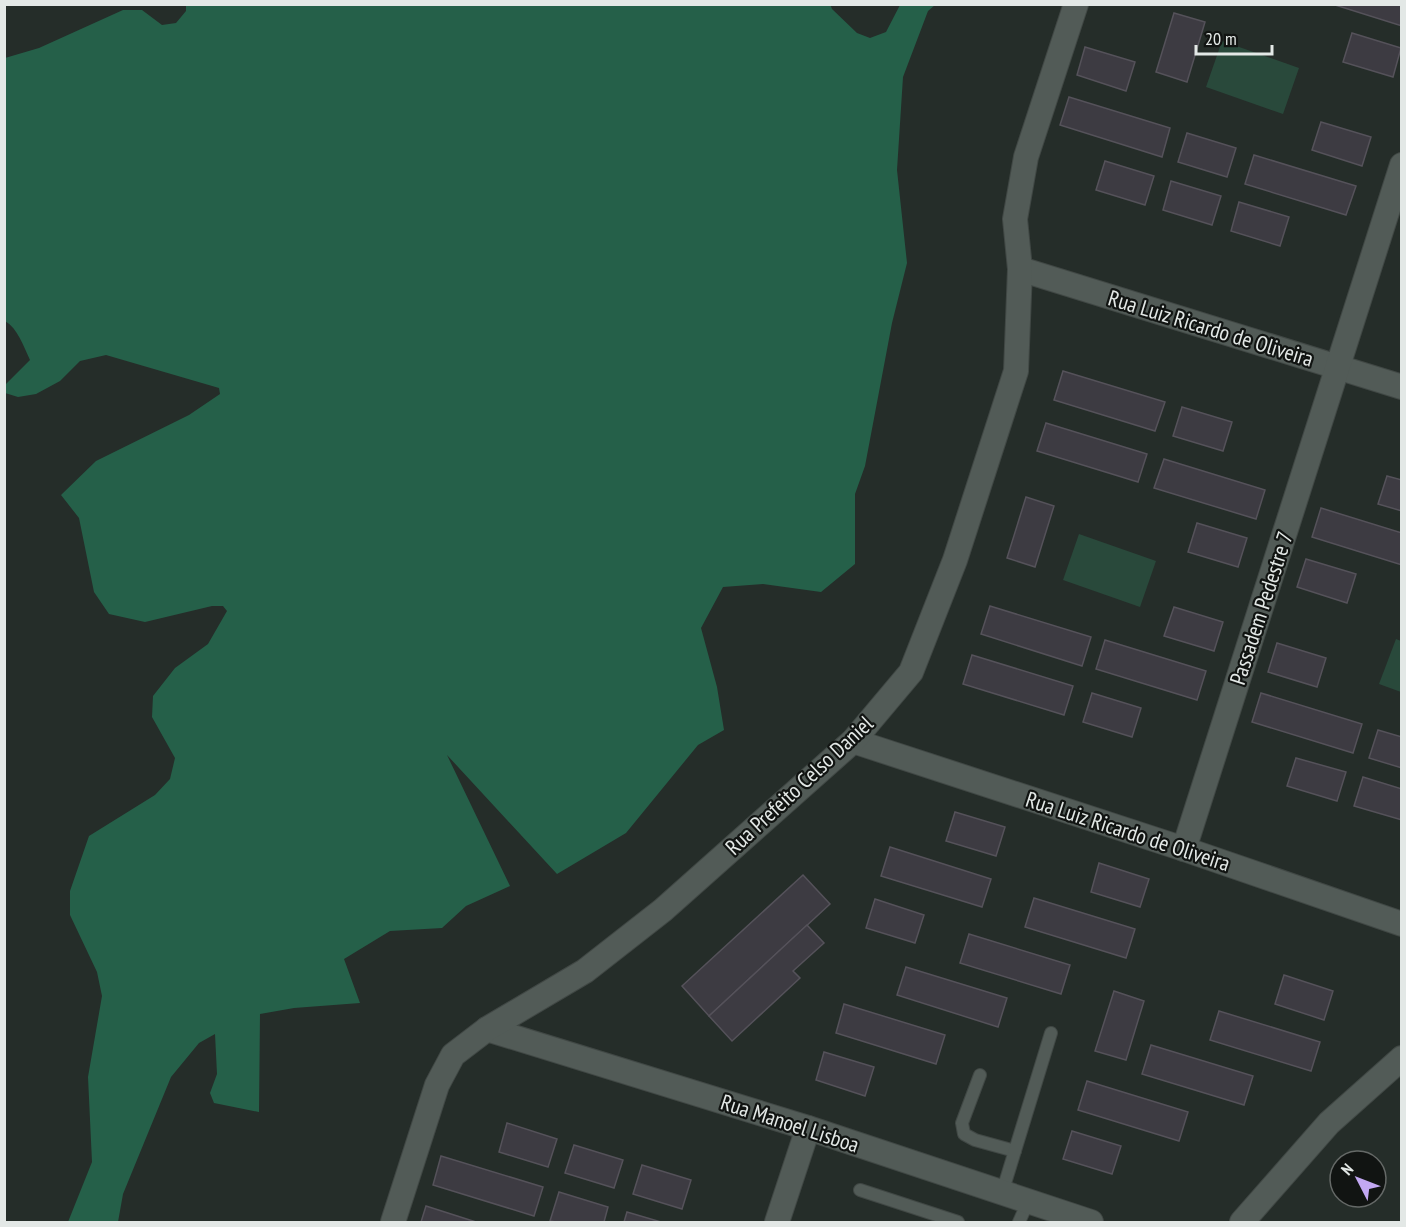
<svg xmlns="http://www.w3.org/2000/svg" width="1406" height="1227" font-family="'PT Sans Narrow',sans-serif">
<rect width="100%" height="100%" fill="#252d29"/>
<g fill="#29493b">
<path d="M1222,41L1299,68L1283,114L1206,87Z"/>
<path d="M1079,534L1156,561L1140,607L1063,580Z"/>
<path d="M1396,639L1401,641V692L1379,684Z"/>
</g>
<path fill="#256049" d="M186,4H830L832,9L857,33L870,38L886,32L900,5H935L928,11L903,77L897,170L907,263L892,323L865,466L855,494V564L821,592L763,584L723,587L701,628L717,687L724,730L698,745L626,833L557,874L447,755L510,886L466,906L442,928L390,931L344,959L360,1003L294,1008L260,1014L259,1112L214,1103L210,1093L217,1074L215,1034L199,1043L171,1077L123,1194L118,1222H68L92,1162L88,1077L102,996L97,972L70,915V891L89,836L155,795L170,779L175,758L152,717L153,696L175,668L208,644L227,611L223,606H212L145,622L109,614L94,592L79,518L61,495L96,461L189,415L220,394L219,388L106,355L80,361L60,381L36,394L18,397L5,393V385L30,360C23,345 18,329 5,321V58L39,48L123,10H142L162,25L176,23L186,11Z"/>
<g fill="#3d3b42" stroke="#55525a" stroke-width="1.5">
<path d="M1332,4H1402V26Z"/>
<path d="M1174,13L1205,22L1187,82L1156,72Z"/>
<path d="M1352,33L1401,48L1393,77L1343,62Z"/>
<path d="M1085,47L1135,62L1126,91L1077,75Z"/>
<path d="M1069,97L1170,128L1162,157L1060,125Z"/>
<path d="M1321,122L1371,137L1362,166L1312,150Z"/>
<path d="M1187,133L1236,148L1227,177L1178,162Z"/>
<path d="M1254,155L1356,186L1346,215L1245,184Z"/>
<path d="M1105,161L1154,176L1145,205L1096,190Z"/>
<path d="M1171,181L1221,196L1212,225L1163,210Z"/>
<path d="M1239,202L1289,217L1280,246L1231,231Z"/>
<path d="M1063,371L1165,402L1155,431L1054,400Z"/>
<path d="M1182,407L1232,422L1223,451L1173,436Z"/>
<path d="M1046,423L1147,454L1138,482L1037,451Z"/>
<path d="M1164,459L1265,490L1256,519L1154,488Z"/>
<path d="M1387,476L1402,480V511L1378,504Z"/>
<path d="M1026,497L1054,506L1035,567L1007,558Z"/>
<path d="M1321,508L1402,533V565L1312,537Z"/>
<path d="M1197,523L1247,538L1238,567L1188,552Z"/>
<path d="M1306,559L1356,574L1347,603L1297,587Z"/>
<path d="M990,606L1091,637L1082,666L981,634Z"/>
<path d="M1174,607L1223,622L1214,651L1164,636Z"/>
<path d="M1105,640L1206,671L1197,700L1096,669Z"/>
<path d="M1277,643L1326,658L1317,687L1268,672Z"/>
<path d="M972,655L1073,686L1064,715L963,684Z"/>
<path d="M1092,693L1141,708L1132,737L1083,722Z"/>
<path d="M1261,693L1362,724L1353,753L1252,722Z"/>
<path d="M1378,730L1402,737V768L1369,758Z"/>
<path d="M1296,758L1346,772L1337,801L1287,786Z"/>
<path d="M1363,777L1402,789V820L1354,806Z"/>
<path d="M955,812L1005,827L996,856L946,841Z"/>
<path d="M890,847L991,879L982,907L881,876Z"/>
<path d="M1099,863L1149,879L1140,907L1091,892Z"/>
<path d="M803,875L830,904L709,1016L682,986Z"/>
<path d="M1034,898L1135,929L1126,958L1025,927Z"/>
<path d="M875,899L924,915L915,943L866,928Z"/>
<path d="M807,925L824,943L793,971L800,978L732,1041L709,1016Z"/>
<path d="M969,934L1070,965L1061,994L960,963Z"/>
<path d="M906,967L1007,998L998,1027L897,995Z"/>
<path d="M1284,975L1333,991L1324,1020L1275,1004Z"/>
<path d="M1114,991L1144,1001L1126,1060L1095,1051Z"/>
<path d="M844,1004L945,1035L936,1064L836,1033Z"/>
<path d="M1219,1011L1320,1042L1311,1071L1210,1040Z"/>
<path d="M1151,1045L1253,1076L1244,1105L1142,1074Z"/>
<path d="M824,1052L874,1067L865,1096L816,1080Z"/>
<path d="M1087,1081L1188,1112L1179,1141L1078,1110Z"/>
<path d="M507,1123L557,1139L548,1167L499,1152Z"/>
<path d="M1072,1131L1121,1146L1112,1174L1063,1159Z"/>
<path d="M574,1145L623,1160L614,1188L565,1173Z"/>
<path d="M441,1156L543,1187L534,1216L433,1185Z"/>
<path d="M642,1165L691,1180L682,1209L633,1194Z"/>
<path d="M559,1192L608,1207L604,1222H556L550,1221Z"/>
<path d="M426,1206L476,1222H421Z"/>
<path d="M627,1212L661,1222H624Z"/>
</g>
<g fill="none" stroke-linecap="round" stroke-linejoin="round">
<defs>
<g id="lane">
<path d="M980,1075L962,1123L964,1134L975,1140L1015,1151"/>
<path d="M860,1190L958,1222"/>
<path d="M1002,1193L1051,1033"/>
<path d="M1019,1222L1028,1202"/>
</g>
<g id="street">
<path d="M1020,269L1402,387"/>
<path d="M853,741L1184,849L1402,924"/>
<path d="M1184,849L1402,165"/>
<path d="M487,1029L808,1128L1091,1222"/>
<path d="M393,1222L437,1085L453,1055L487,1029L585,971L663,910L853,741L911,672L955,560L1016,371L1020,269L1015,219L1026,157L1076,4"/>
<path d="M777,1222L808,1128"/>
<path d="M1242,1222L1329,1123L1402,1058"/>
</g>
</defs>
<use href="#lane" stroke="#414845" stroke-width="14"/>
<use href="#street" stroke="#414845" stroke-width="26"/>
<use href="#lane" stroke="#525b57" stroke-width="12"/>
<use href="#street" stroke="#525b57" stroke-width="24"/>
</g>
<g text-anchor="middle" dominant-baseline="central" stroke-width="4.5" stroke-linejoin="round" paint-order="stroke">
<g font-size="22" fill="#e3e8e6" stroke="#111412">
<text transform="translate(1211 328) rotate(17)">Rua Luiz Ricardo de Oliveira</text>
<text transform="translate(1261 608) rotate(-72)">Passadem Pedestre 7</text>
<text transform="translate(799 785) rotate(-43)">Rua Prefeito Celso Daniel</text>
<text transform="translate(1128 831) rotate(18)">Rua Luiz Ricardo de Oliveira</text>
<text transform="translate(790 1123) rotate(18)">Rua Manoel Lisboa</text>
</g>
</g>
<rect width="1406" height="1227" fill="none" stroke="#e3e8e6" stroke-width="12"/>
<g transform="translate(1358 1179) rotate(312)"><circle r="28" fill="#111412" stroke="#656967" stroke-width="1.5"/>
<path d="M0-4.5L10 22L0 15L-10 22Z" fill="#c2a8f3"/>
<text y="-9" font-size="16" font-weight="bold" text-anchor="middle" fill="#e3e8e6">N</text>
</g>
<path d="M1196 45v9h76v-9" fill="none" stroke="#e3e8e6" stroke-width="3"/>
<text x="1205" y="45" font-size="18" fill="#e3e8e6" stroke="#111412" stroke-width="4.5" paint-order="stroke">20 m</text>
</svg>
